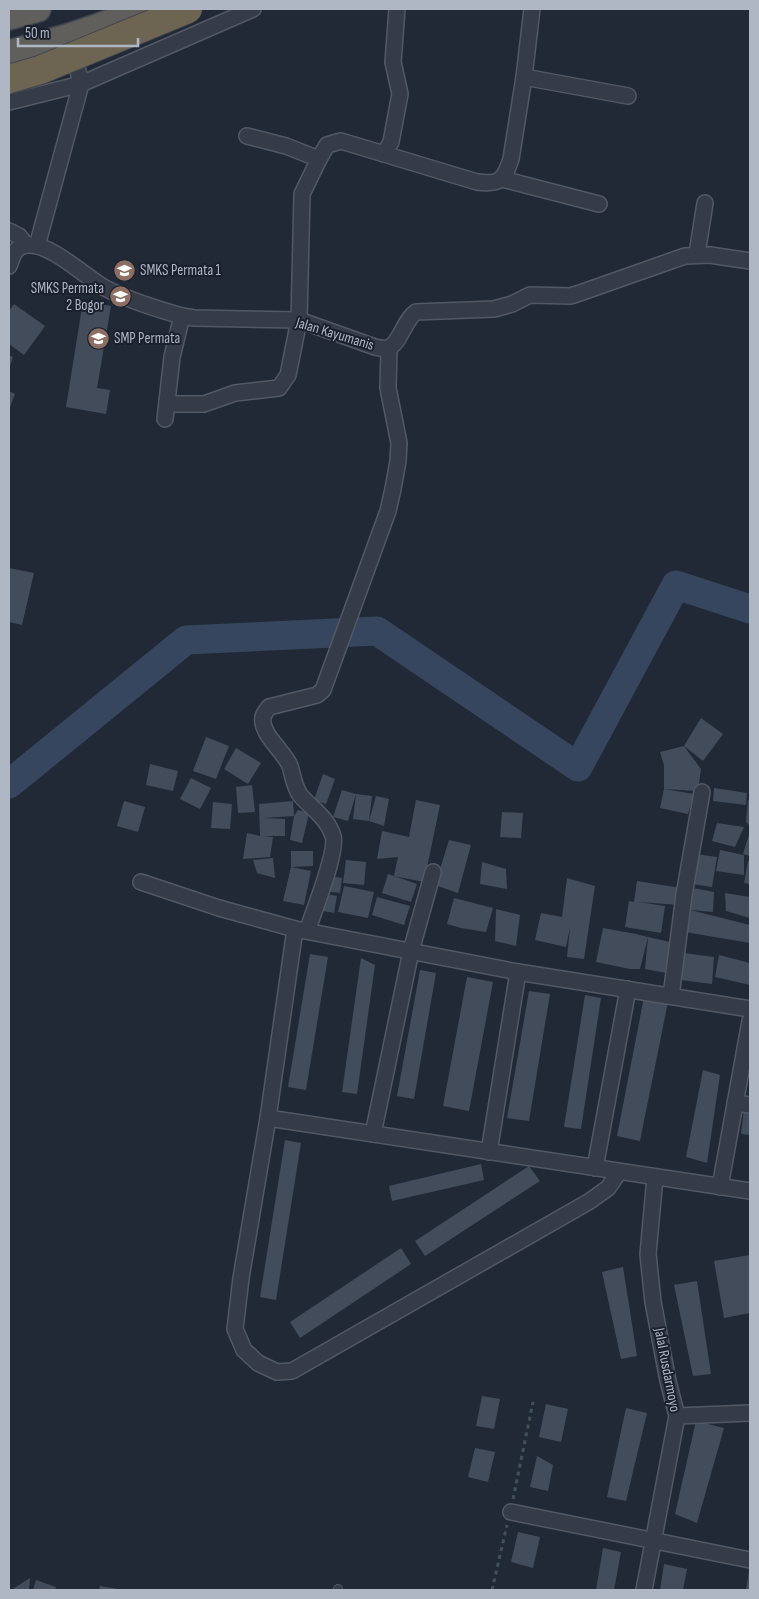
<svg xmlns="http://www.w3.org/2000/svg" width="759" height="1599" font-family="'Sofia Sans Condensed',sans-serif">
<rect width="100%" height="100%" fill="#212937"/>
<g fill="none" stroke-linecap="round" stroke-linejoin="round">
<path stroke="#37465f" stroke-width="29" d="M9,784L186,640L377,631L578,767L676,585L750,609"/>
</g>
<g fill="#424c5b">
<path d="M83,301L111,306L97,388L110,390L106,414L66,407Z"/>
<path d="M14,304L45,326L24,355L9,344V311Z"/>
<path d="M9,355L13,357L9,369Z"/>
<path d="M9,391L15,394L9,410Z"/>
<path d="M9,568L34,573L22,625L9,622Z"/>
<path d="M701,718L723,734L703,761L684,746Z"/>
<path d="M206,737L229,746L216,779L193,771Z"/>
<path d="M684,746L701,769L698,791L664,789L694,794L688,814L660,808L664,789V765L660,752Z"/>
<path d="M236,748L261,763L248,784L224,769Z"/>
<path d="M150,764L178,771L173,791L146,785Z"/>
<path d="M323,774L335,779L326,804L314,800Z"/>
<path d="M191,778L211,788L200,809L180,799Z"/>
<path d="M252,785L255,812L238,813L236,787Z"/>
<path d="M714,788L747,793L746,805L713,801Z"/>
<path d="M342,790L356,794L372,796L369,821L353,819L356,794L348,821L333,817Z"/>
<path d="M376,796L389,799L384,826L369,821Z"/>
<path d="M416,800L440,805L424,882L394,876L417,884L411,902L382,893L388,874L394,876L398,857L377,859L382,831L409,837Z"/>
<path d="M748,800L750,801V826L746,822Z"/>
<path d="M124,801L145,807L138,832L117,826Z"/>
<path d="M293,801L294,816L263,818L285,819V836H263L273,837L270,857L243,859L247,833L260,836L259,804Z"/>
<path d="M213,802L232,804L230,829L211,828Z"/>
<path d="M298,810L309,813L302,843L290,840L294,816Z"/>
<path d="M502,812L523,813L521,838L500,837Z"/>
<path d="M717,823L744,827L735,847L712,841Z"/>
<path d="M750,831V856L743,854Z"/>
<path d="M449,840L471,845L458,893L435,885Z"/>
<path d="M720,850L744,855V875L716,871Z"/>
<path d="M291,851H313V866L291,867L311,871L304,905L283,901L291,867Z"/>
<path d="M696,854L717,857L712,887L692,884Z"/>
<path d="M273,858L275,878L257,873L253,860Z"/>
<path d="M346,860L366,862L364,885L343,883Z"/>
<path d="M748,861H750V884L744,883Z"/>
<path d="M482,862L506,869L507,889L480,884Z"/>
<path d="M325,875L342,878L340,893L323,891Z"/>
<path d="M567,878L595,886L584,959L567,957L570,927L566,947L535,940L541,913L562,917Z"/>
<path d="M637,881L681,888L680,905L638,902L665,906L661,933L625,927L629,901L634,902Z"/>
<path d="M344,886L374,892L368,918L338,912Z"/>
<path d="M693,888L714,892L713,912L690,910L750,925V943L685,932Z"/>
<path d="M321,893L337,896L334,913L318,910Z"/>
<path d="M725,893L750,897V918L726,911Z"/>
<path d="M377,897L410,906L404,925L372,915Z"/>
<path d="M454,898L493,908L486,932L461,928L447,924Z"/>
<path d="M496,909L520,915L516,946L495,941Z"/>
<path d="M603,928L636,934L648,937L640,969H630L596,962Z"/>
<path d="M648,937L670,942L666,973L645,969Z"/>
<path d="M684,953L714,957L712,984L681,980Z"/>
<path d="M310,954L328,957L306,1090L288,1087Z"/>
<path d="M719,955L750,963V985L715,977Z"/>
<path d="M361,958L375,965L357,1094L342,1092Z"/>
<path d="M420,970L436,973L414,1099L397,1096Z"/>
<path d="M467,977L493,982L469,1111L443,1106Z"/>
<path d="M529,991L550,994L529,1121L507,1118Z"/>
<path d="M585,995L601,998L581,1129L564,1127Z"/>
<path d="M644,997L668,1002L640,1141L617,1136Z"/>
<path d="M703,1070L720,1075L707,1163L686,1157Z"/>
<path d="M744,1109L750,1110V1135L741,1134Z"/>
<path d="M285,1140L301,1143L276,1300L260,1297Z"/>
<path d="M481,1164L484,1180L392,1201L389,1186Z"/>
<path d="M529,1166L540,1181L425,1256L415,1241Z"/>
<path d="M401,1248L411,1264L300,1338L290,1322Z"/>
<path d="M750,1255V1313L724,1318L714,1261Z"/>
<path d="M623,1267L637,1356L621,1359L602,1272Z"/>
<path d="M697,1281L711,1374L693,1376L674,1285Z"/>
<path d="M482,1396L500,1399L494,1429L476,1426Z"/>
<path d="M546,1404L568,1409L561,1442L539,1437Z"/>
<path d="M626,1408L647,1413L626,1501L607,1497Z"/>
<path d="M696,1421L724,1428L697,1523L675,1514Z"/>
<path d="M475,1448L495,1452L488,1482L468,1477Z"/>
<path d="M537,1456L553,1465L548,1491L530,1487Z"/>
<path d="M518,1532L540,1537L533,1568L511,1562Z"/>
<path d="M603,1548L621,1552L614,1590H596Z"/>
<path d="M664,1564L687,1569L683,1590H660Z"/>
<path d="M749,1571H750V1590H746Z"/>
<path d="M30,1578L29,1590H11Z"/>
<path d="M36,1580L56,1587L55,1590H33Z"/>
<path d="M100,1586L118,1589V1590H99Z"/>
</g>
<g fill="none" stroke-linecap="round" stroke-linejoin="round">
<defs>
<path id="service" d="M338,1590V1589"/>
<g id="minor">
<path d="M524,77L628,96"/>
<path d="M9,102L81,84L253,9"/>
<path d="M247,136L286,146L319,159"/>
<path d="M384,154L391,142L400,94L393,62L397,9"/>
<path d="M502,179L599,204"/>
<path d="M9,231L19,236L26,245"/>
<path d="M37,246L81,84L73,49"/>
<path d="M697,254L705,203"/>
<path d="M9,266C13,255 16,245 28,245C52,244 84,276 105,288C128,300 157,309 182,316L194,318L299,320L375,347C379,348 384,349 388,348C400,344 404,320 416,312L494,309L512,304L530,295L570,296L577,294L685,256L710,255L750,261"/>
<path d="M167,402L176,404H204L235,393L279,388L288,375L299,320L302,194L319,159L327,145L341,141L477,182C500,185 504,180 511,159L524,77L532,9"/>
<path d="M165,419L172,357L182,316"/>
<path d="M141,882L219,908L295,929L518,972L750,1009"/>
<path d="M295,929L268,1118L241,1278L235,1329L244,1350L258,1363L277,1372L292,1371L306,1363L590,1201L608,1188L619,1172"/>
<path d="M307,931C313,914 338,850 333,836C327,817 312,809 300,795C294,786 293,776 290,766C284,751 260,734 263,717C264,713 267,710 269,707L317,695L323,690L388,511L393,489L398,461L399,443L388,388L389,348"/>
<path d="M671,996L684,895L702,792"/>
<path d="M735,1103L750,1105"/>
<path d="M268,1118L750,1191"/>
<path d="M373,1134L411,951L433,872"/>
<path d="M489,1152L518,972"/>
<path d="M595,1168L628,989"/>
<path d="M720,1187L750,1021"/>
<path d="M677,1416L750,1413"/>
<path d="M511,1512L750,1560"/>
<path d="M644,1590L677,1416L668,1381L653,1302L648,1254L655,1177"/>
</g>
<g id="trunk">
<path d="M9,17L38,9"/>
<path d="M9,53L70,36L148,9"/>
</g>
</defs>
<use href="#service" stroke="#525965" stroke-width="10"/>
<use href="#minor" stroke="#525965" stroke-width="18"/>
<use href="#trunk" stroke="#3f4652" stroke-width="28"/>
<g stroke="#415155" stroke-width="3" stroke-dasharray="4 4" stroke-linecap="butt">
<path d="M513,1499L533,1402"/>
<path d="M492,1590L507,1525"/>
</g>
<use href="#service" stroke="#353b47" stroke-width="8"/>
<use href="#minor" stroke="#353b47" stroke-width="15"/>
<use href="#trunk" stroke="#605f5c" stroke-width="25"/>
<defs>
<path id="motorway-bridge" d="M9,79L40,70L188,9"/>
</defs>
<use href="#motorway-bridge" stroke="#3f4652" stroke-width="30" stroke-linecap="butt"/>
<use href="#motorway-bridge" stroke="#6d6452" stroke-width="28"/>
</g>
<defs>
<symbol id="school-disc" viewBox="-11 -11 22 22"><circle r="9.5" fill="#8d6e63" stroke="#1a202c"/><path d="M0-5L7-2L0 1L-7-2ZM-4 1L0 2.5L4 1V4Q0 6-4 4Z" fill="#fff"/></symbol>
</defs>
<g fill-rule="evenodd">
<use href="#school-disc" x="112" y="258" width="25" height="25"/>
<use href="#school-disc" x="108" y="284" width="25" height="25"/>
<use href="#school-disc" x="86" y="326" width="25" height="25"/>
</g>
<g text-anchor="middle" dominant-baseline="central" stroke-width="4" stroke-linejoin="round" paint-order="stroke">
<g font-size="15" fill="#afb6c4" stroke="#1a202c" text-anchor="start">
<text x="140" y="270">SMKS Permata 1</text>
<text x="104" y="288" text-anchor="end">SMKS Permata<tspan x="104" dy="17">2 Bogor</tspan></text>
<text x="114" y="338">SMP Permata</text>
</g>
<g font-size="15" fill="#afb6c4" stroke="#1a202c">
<text transform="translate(335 334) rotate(17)">Jalan Kayumanis</text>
<text transform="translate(667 1370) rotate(79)">Jalal Rusdarmoyo</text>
</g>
</g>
<rect width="759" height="1599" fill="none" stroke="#afb6c4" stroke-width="20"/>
<path d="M18 38v8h120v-8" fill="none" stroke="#afb6c4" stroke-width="2.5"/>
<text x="25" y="38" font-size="15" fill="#afb6c4" stroke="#1a202c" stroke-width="4" paint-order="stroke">50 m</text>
</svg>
